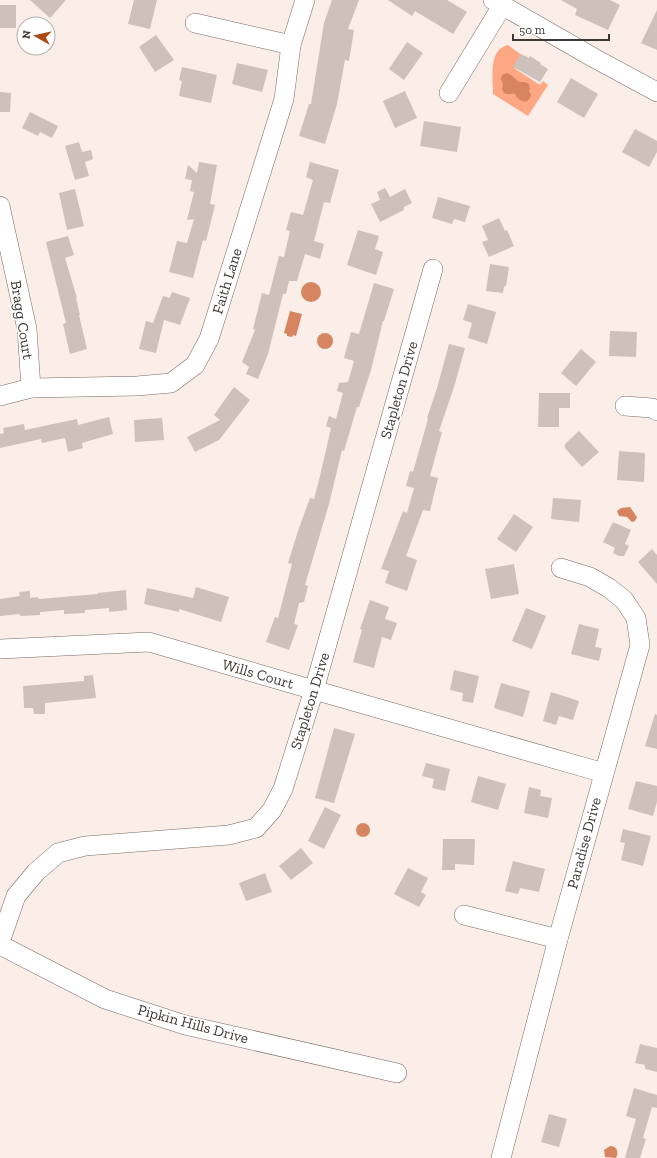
<svg xmlns="http://www.w3.org/2000/svg" width="657" height="1158" font-family="'Zilla Slab',serif">
<rect width="100%" height="100%" fill="#fbede7"/>
<path fill="#fda883" d="M508,45L523,56L514,68L540,85L543,81L548,85L528,116L493,94C493,79 488,49 508,45Z"/>
<g fill="#d68560">
<path d="M507,73L511,75L519,82H525L529,84L530,89L529,91L531,95C529,105 519,102 515,94C509,93 505,97 502,89L503,84L501,79L502,75Z"/>
<circle cx="311" cy="292" r="10"/>
<path d="M290,311L302,314L296,336L293,335L292,337L287,336V334L284,333Z"/>
<circle cx="325" cy="341" r="8"/>
<path d="M630,507L637,517L635,521L632,522L627,517L619,516L617,511L621,508Z"/>
<circle cx="363" cy="830" r="7"/>
<path d="M610,1146C617,1146 619,1152 616,1158L605,1157L604,1150Z"/>
</g>
<g fill="#cec0ba">
<path d="M30,0H66L50,18Z"/>
<path d="M134,0H157L150,29L128,24Z"/>
<path d="M332,0H359L348,29L354,30L349,61L345,60L337,104L325,144L299,136L309,104H311L324,23Z"/>
<path d="M388,0H447L467,12L453,34L415,11L412,16Z"/>
<path d="M561,0H610L620,5L608,30L575,15L577,9Z"/>
<rect x="0" y="5" width="16" height="23"/>
<path d="M657,10V50L641,43Z"/>
<path d="M156,35L174,60L155,72L139,47Z"/>
<path d="M407,42L423,53L404,80L389,69Z"/>
<path d="M521,54L529,58L530,56L541,63L540,64L548,69L540,82L513,67Z"/>
<path d="M237,63L268,70L262,92L232,84Z"/>
<path d="M182,67L217,75L211,103L179,96L182,81L179,80Z"/>
<path d="M571,78L598,94L584,118L557,102Z"/>
<path d="M405,91L417,118L395,128L383,101Z"/>
<path d="M0,92L11,93L10,112H0Z"/>
<path d="M30,112L58,126L52,138L40,132L38,136L22,128Z"/>
<path d="M424,121L461,127L457,152L420,146Z"/>
<path d="M635,129L657,141V152L649,167L622,152Z"/>
<path d="M79,142L82,152L91,150L93,159L85,162L89,176L75,180L65,146Z"/>
<path d="M199,162L217,165L210,204L215,205L206,241L203,240L193,278L169,272L177,241L187,243L194,219L187,220L194,192L190,191L192,180L185,179L188,165L197,173Z"/>
<path d="M310,162L339,170L330,203L324,202L314,241L324,244L320,259L305,254L297,281H289L286,294H283L268,354L258,379L246,374L249,367L242,362L255,330L253,329L262,293L269,295L279,256L284,257L290,231L286,230L291,212L303,215L313,180L306,177Z"/>
<path d="M385,188L390,197L405,189L412,203L404,207V210L380,222L371,204L380,200L377,192Z"/>
<path d="M75,189L84,226L67,230L59,193Z"/>
<path d="M438,197L470,206L465,222L454,219L452,224L432,218Z"/>
<path d="M499,218L505,231L507,230L514,246L489,257L482,242L488,240L482,226Z"/>
<path d="M358,230L379,236L375,249L383,252L376,275L347,265Z"/>
<path d="M68,236L74,255L65,258L77,298H76L80,315H79L87,349L70,354L63,324L66,323L46,242Z"/>
<path d="M490,264L509,267L506,286H504L503,293L486,291Z"/>
<path d="M374,283L394,289L384,321H383L371,370L359,407H357L344,451L342,450L329,504L305,585L308,586L304,602L299,603L294,624L298,625L289,650L266,642L275,617L278,618L292,564L288,563L299,528L310,498L314,499L320,476L331,428L326,426L329,416L336,419L343,393L337,391L339,383L348,382L354,361L344,358L351,332L359,334Z"/>
<path d="M172,292L190,298L180,325L164,320L156,353L139,349L146,321L153,323L163,296L170,298L169,300Z"/>
<path d="M468,304L496,312L487,344L468,338L472,323L463,320Z"/>
<path d="M610,331L637,332L636,357L609,356Z"/>
<path d="M449,344L465,348L454,387L439,431L442,432L430,476L438,478L430,511L423,510L406,556L417,560L407,591L385,583L389,571L381,569L403,511L407,513L414,488L406,486L410,471L413,472L428,419L427,418L437,388Z"/>
<path d="M581,349L596,362L576,386L561,373Z"/>
<path d="M234,387L250,400L219,440L195,452L187,437L220,420L214,415Z"/>
<path d="M539,393H570V408H559V427H538Z"/>
<path d="M109,417L113,434L82,443L83,448L68,452L65,438L42,443L41,439L0,448V434L4,433L3,428L24,424L25,430L77,419L78,425Z"/>
<path d="M162,418L164,440L135,442L134,420Z"/>
<path d="M579,431L599,452L582,467L565,448V444Z"/>
<path d="M619,451L645,453L644,482L617,480Z"/>
<path d="M553,498L581,500L579,522L551,519Z"/>
<path d="M514,514L533,527L516,552L497,539Z"/>
<path d="M613,522L631,530L625,544L629,546L624,556H619L613,553L615,548L603,542Z"/>
<path d="M652,549L657,555V584L638,562Z"/>
<path d="M514,564L519,594L491,599L485,569Z"/>
<path d="M196,587L229,597L221,622L179,609V612L144,604L147,588L193,598Z"/>
<path d="M126,590L127,610L109,612V608L85,610V613L64,614V610L40,612V615L20,616V614L0,616V599L20,596L19,592L30,591V598L38,597L39,599L98,594V593Z"/>
<path d="M370,600L389,607L385,619L397,623L391,640L382,637L374,668L353,662L362,630L360,629Z"/>
<path d="M526,608L546,616L532,649L512,641Z"/>
<path d="M579,624L599,629L595,647L602,648L599,661L571,654Z"/>
<path d="M454,670L479,676L473,703L462,701L463,693L450,690Z"/>
<path d="M93,675L96,698L45,703V714H34L33,708H24L23,686L84,681V676Z"/>
<path d="M501,683L530,691L523,717L494,708Z"/>
<path d="M551,692L579,701L573,720L559,716L556,725L543,721Z"/>
<path d="M655,714L657,715V749L645,746Z"/>
<path d="M334,728L355,734L334,803L315,798Z"/>
<path d="M426,763L450,769L445,791L432,788L434,779L422,776Z"/>
<path d="M478,776L506,784L498,810L471,802Z"/>
<path d="M636,781L657,786V802L653,816L628,809Z"/>
<path d="M529,787L541,790L540,796L552,798L548,818L524,813Z"/>
<path d="M325,807L341,815L324,849L308,841Z"/>
<path d="M623,829L651,836L643,866L621,860L625,843L620,842Z"/>
<path d="M443,839H475L474,865L455,864V870H442Z"/>
<path d="M301,848L313,863L291,880L279,866Z"/>
<path d="M513,861L545,869L539,892L520,888L518,894L505,891Z"/>
<path d="M408,868L428,878L421,892L426,895L419,907L394,894Z"/>
<path d="M265,873L272,892L246,901L239,883Z"/>
<path d="M640,1044L657,1048V1072L645,1069V1065L635,1063Z"/>
<path d="M634,1088L657,1095V1108L652,1107L643,1138L646,1139L640,1158H625L636,1119L626,1116Z"/>
<path d="M549,1114L567,1119L559,1147L541,1142Z"/>
</g>
<g fill="none" stroke-linecap="round" stroke-linejoin="round">
<defs>
<g id="minor">
<path d="M493,0L594,58L657,92"/>
<path d="M195,23L291,45"/>
<path d="M449,93L502,6"/>
<path d="M0,206L27,329L31,388"/>
<path d="M0,396L31,388L137,386L171,383L195,365L209,339L284,99L291,45L305,0"/>
<path d="M625,406L652,408L657,411"/>
<path d="M0,649L149,642L314,690L604,773"/>
<path d="M464,915L558,939"/>
<path d="M0,942L16,896L36,872L58,853L85,846L229,835L256,828L272,810L283,789L314,690L433,269"/>
<path d="M0,945L105,999L185,1025L397,1073"/>
<path d="M501,1158L558,939L640,645L636,618L624,600L609,588L590,577L561,568"/>
</g>
</defs>
<use href="#minor" stroke="#776b65" stroke-width="20"/>
<use href="#minor" stroke="#fff" stroke-width="19"/>
</g>
<g text-anchor="middle" dominant-baseline="central" stroke-width="3.5" stroke-linejoin="round" paint-order="stroke">
<g font-size="15" fill="#3d3835" stroke="#fff">
<text transform="translate(227 281) rotate(-73)">Faith Lane</text>
<text transform="translate(22 320) rotate(81)">Bragg Court</text>
<text transform="translate(399 390) rotate(-74)">Stapleton Drive</text>
<text transform="translate(258 674) rotate(16)">Wills Court</text>
<text transform="translate(310 701) rotate(-73)">Stapleton Drive</text>
<text transform="translate(584 843) rotate(-75)">Paradise Drive</text>
<text transform="translate(193 1024) rotate(15)">Pipkin Hills Drive</text>
</g>
</g>
<g transform="translate(36 36) rotate(278)"><circle r="19" fill="#ffffff" stroke="#b1afae"/>
<path d="M0-3L7 15L0 10L-7 15Z" fill="#ac4910"/>
<text y="-6" font-size="11" font-weight="bold" text-anchor="middle" fill="#3d3835">N</text>
</g>
<path d="M513 34v6h96v-6" fill="none" stroke="#3d3835" stroke-width="2"/>
<text x="519" y="34" font-size="12" fill="#3d3835" stroke="#ffffff" stroke-width="3" paint-order="stroke">50 m</text>
</svg>
